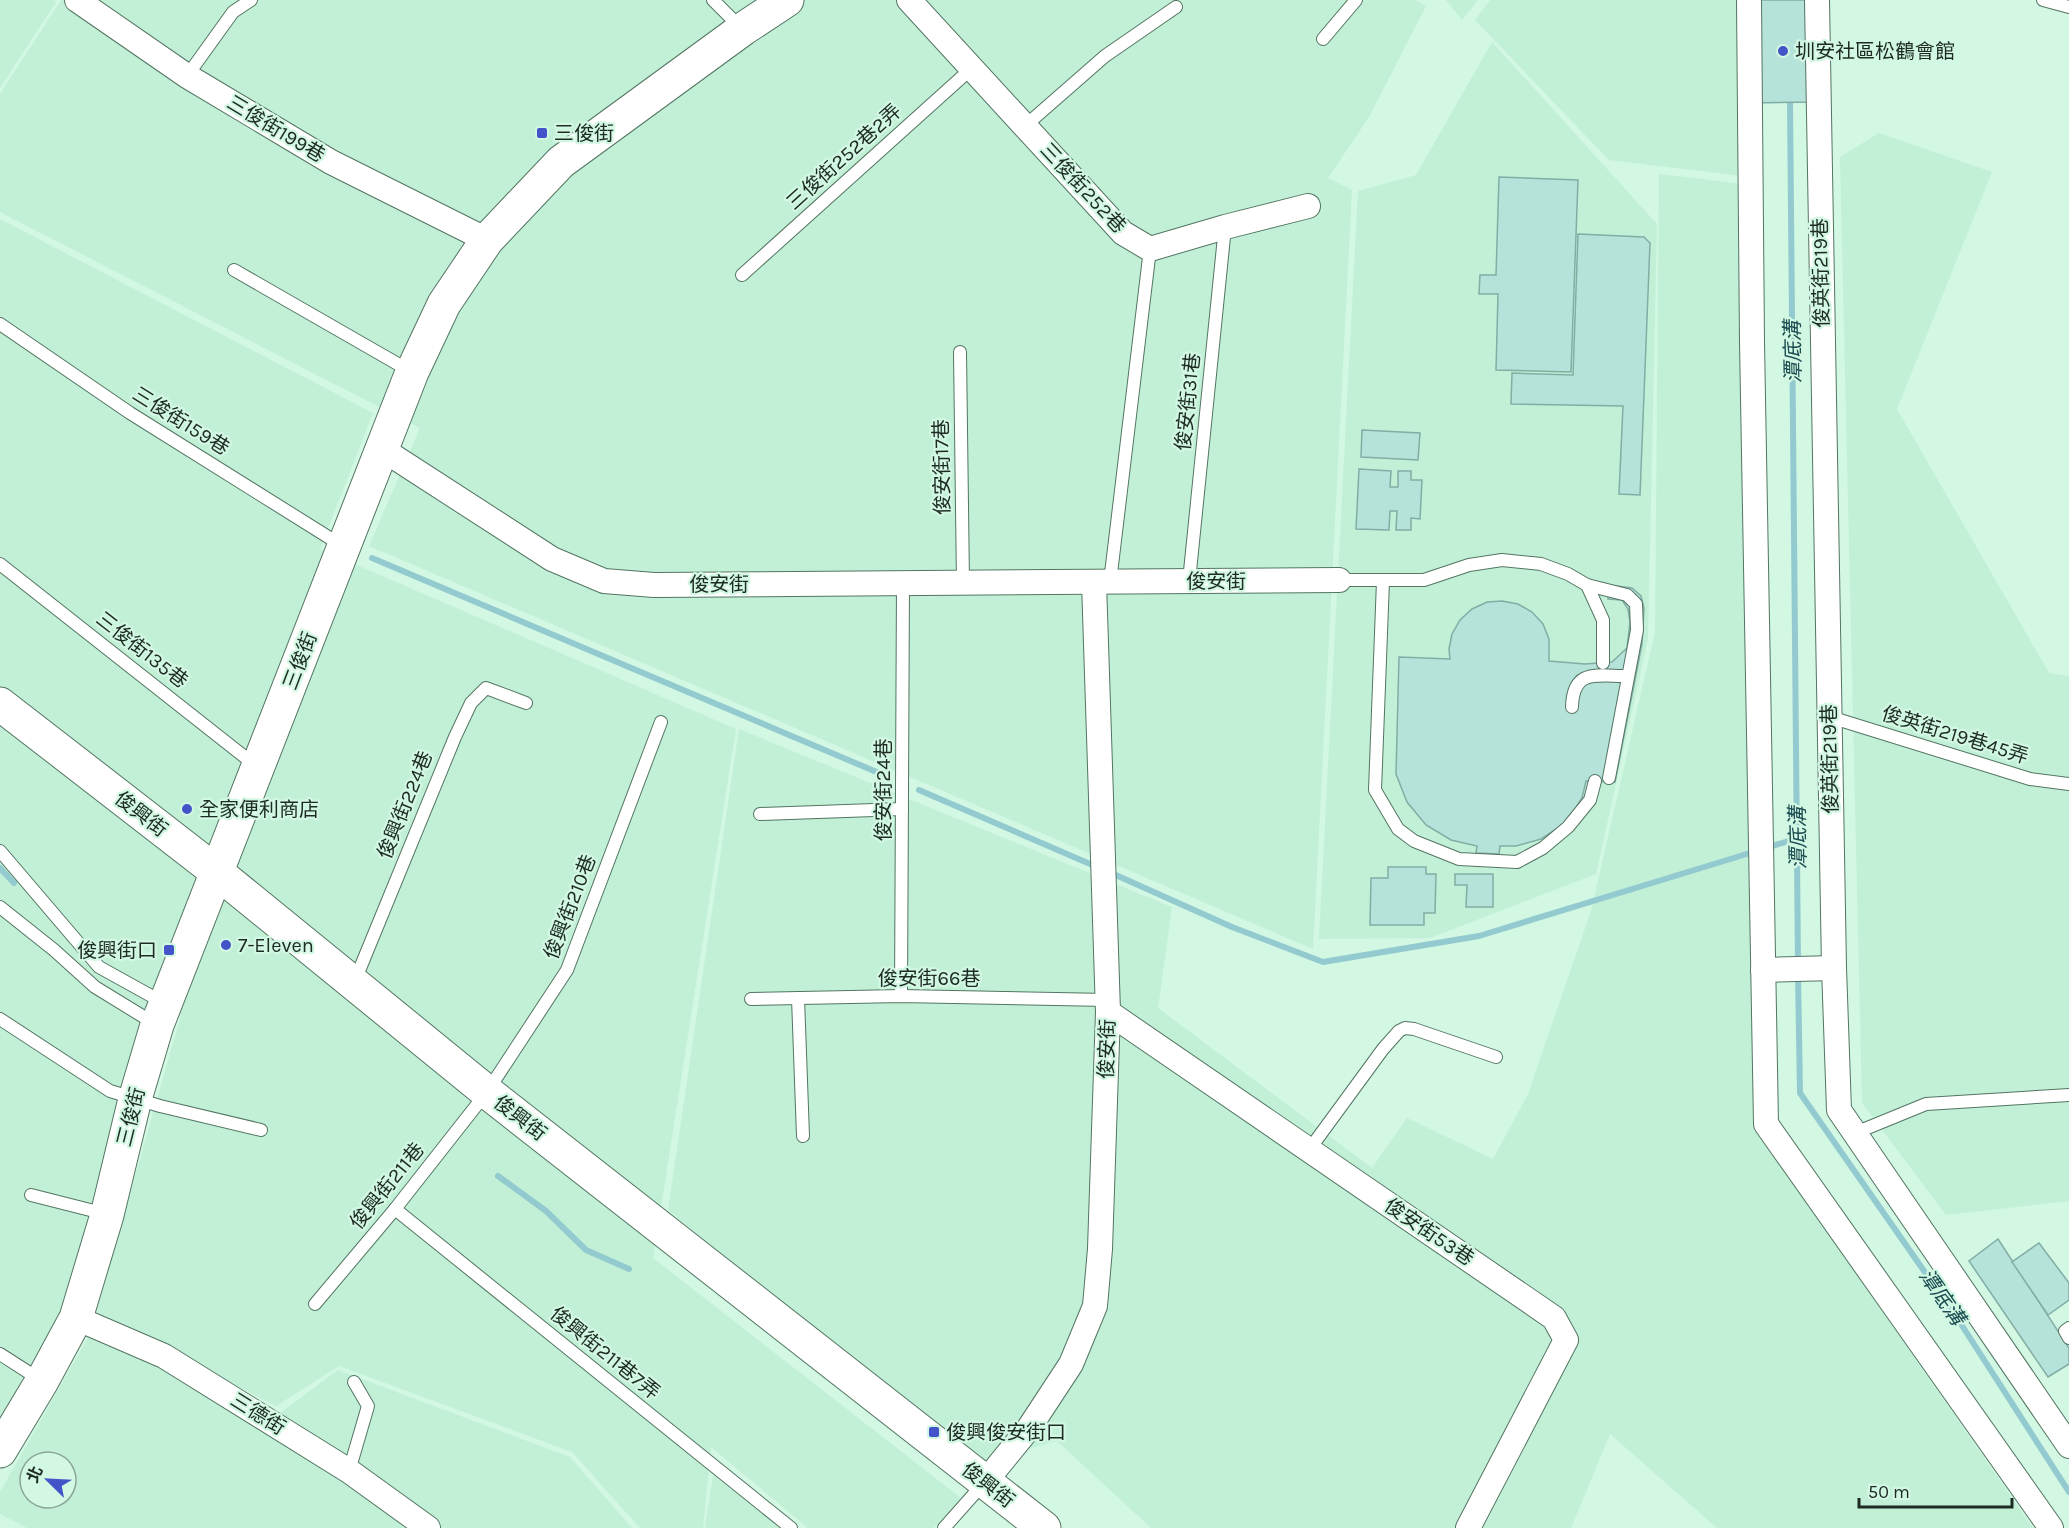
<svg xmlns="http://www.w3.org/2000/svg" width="2069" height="1528" font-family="Karla,'Noto Sans TC',sans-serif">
<rect width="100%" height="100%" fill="#d2f7e2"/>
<g fill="#c2f0d6" fill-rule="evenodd">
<path d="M0,0H53L56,2L0,88Z"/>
<path d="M61,0H898L1114,235L926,0H1416L1426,6L1369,117L1328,178L1352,190L1313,949L369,546L420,428L0,212V94Z"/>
<path d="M1446,0H1478L1462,20Z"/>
<path d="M1490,0H1740L1742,176L1609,160L1475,20Z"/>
<path d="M1492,42L1657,224L1648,639L1596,874L1430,938L1319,939L1358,191L1416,175Z"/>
<path d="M1879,133L1992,172L1897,409L2049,673L2069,676V1201L1946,1215L1862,1103L1840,157Z"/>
<path d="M1659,174L1742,184L1755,1129L2033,1528H1717L1610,1434L1571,1528H1151L1057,1441L980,1462L668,1210L739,729L1172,907L1158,1008L1372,1168L1407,1118L1493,1159L1528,1094L1591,911L1655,632Z"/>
<path d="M0,219L373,413L320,549L736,729L653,1258L961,1498L934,1528H808L711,1447L703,1528H640L572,1452L339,1366L276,1406L96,1313L181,1015L154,994L68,1320L0,1436Z"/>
<path d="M90,1334L158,1362L227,1408L280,1413L338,1370L570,1457L632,1528H27L0,1514V1492ZM30,1462H66V1498H30Z"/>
<path d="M713,1475L780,1528H705Z"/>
</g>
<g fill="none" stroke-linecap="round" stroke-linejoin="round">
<g stroke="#93cad0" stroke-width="6">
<path d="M1790,103L1798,964"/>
<path d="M372,558L886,776"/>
<path d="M919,790L1097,867"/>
<path d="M1772,846L1796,839"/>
<path d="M0,868L14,883"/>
<path d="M1109,872L1232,927L1323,962L1479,936L1750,853"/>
<path d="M1798,974L1800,1093L1961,1324L2069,1492"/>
<path d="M498,1176L546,1211L586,1250L629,1269"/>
</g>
</g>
<g fill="#b5e2d9" stroke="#81ada5" stroke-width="1.5">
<path d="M1749,0H1817L1818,102L1750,103Z"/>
<path d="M1499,177L1578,180L1571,372L1496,370L1498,294H1479L1480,275H1496Z"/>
<path d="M1578,234L1644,237L1650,243L1640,495L1619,494L1623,406L1511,404L1512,373L1573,375Z"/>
<path d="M1362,430L1420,433L1418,460L1361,457Z"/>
<path d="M1359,469L1391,471L1390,487H1398V471H1411V480H1422L1420,519L1411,518V530H1396L1397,511H1390L1389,530L1356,529Z"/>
<path d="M1609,585L1632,588L1641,596L1644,608L1642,644L1615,782L1586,781L1582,798L1567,822L1541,839L1516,846H1500L1499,854L1476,853L1477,846L1451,840L1426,825L1407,802L1396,774L1399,657L1450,659L1449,649L1452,634L1460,620L1472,609L1487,602L1502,601L1518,604L1532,612L1543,624L1549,639V661L1585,664L1612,662L1627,648L1630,622L1628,609L1622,600L1608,599Z"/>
<path d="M1388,867H1426V874H1436L1435,913H1424V925H1370L1371,878H1388Z"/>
<path d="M1455,874H1493V907H1466L1467,885H1455Z"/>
<path d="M1998,1239L2069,1348V1364L2048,1377L1969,1261Z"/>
<path d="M2039,1243L2069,1283V1300L2048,1315L2012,1262Z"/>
</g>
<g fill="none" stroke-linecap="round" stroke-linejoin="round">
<defs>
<g id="lane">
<path d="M713,0L742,29"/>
<path d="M2043,0L2069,7"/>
<path d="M1323,39L1356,0"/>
<path d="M187,76L233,12L251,0"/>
<path d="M1025,126L1105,56L1176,7"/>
<path d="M234,270L410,371"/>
<path d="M742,275L972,68"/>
<path d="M0,324L130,413L341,545"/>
<path d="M960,352L963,583"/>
<path d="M0,564L255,765"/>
<path d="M1339,580H1424L1469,565L1502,560L1541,564L1568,574L1587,585L1603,620V663"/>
<path d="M1189,581L1225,227"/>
<path d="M1383,581L1375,790L1398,829L1414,841L1459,859L1517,862L1543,848L1568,827L1590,800L1595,781"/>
<path d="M1110,582L1150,249"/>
<path d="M1587,585L1627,595L1636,604L1637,630L1609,778"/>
<path d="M1572,707C1573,668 1597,676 1627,676"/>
<path d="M1830,717L2030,779L2069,784"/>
<path d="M760,814L902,809"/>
<path d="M0,851L99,967L164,1003"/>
<path d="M0,907L54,950L95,987L157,1025"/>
<path d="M354,983L455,737L471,703L486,688L526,703"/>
<path d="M901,996L903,583"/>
<path d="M798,998L803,1136"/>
<path d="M751,999L901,996L1108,1000"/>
<path d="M0,1019L110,1091L160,1106L261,1130"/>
<path d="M1855,1133L1926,1104L2069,1095"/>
<path d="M1309,1150L1383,1049L1399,1031L1405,1028L1414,1029L1496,1057"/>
<path d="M31,1195L106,1214"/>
<path d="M395,1209L791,1528"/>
<path d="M315,1304L395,1209L487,1092L567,970L661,722"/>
<path d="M2069,1328L2065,1331L2069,1338"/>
<path d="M0,1354L42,1381"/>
<path d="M349,1471L368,1406L354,1382"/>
<path d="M944,1528L983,1484"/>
</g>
<g id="street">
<path d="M77,0L187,76L331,162L487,240"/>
<path d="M909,0L1123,233L1150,249L1225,227L1308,206"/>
<path d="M1749,0L1752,342L1766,1124L2051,1528"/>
<path d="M1817,0L1834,968L1839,1110L2069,1446"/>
<path d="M382,449L552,559L604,581L654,585L1339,580"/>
<path d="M1763,970L1834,968"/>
<path d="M1108,1012L1554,1318L1566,1340L1468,1528"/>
<path d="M76,1318L164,1356L349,1471L428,1528"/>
<path d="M985,1482L1029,1428L1071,1364L1095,1306L1100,1249L1108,1012L1094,582"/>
</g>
<g id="secondary">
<path d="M0,704L218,873L487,1092L1044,1528"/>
<path d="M0,1451L42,1381L76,1318L107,1215L135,1099L157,1025L412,372L444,304L487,240L561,162L743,29L787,0"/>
</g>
</defs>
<use href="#lane" stroke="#537562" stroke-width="14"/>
<use href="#street" stroke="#537562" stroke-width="26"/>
<use href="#secondary" stroke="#537562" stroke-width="35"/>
<use href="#lane" stroke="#fff" stroke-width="12"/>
<use href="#street" stroke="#fff" stroke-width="24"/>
<use href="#secondary" stroke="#fff" stroke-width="33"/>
</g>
<g fill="#4254c8" stroke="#d2f7e2" stroke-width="2">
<circle cx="1783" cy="51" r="6"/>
<rect x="536" y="127" width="12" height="12" rx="3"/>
<circle cx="187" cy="809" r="6"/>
<circle cx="226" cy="945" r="6"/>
<rect x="163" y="944" width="12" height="12" rx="3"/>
<rect x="928" y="1426" width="12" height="12" rx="3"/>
</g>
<g text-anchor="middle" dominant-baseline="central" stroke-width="4.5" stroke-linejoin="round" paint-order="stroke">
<g font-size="20" fill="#1d2b24" stroke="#d2f7e2" text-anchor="start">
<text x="1795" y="51">圳安社區松鶴會館</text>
<text x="554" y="133">三俊街</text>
<text x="199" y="809">全家便利商店</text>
<text x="238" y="945">7-Eleven</text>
<text x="157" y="950" text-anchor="end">俊興街口</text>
<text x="946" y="1432">俊興俊安街口</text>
</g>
<g font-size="20" fill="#1d2b24" stroke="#d2f7e2">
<text transform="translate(276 129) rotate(31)">三俊街199巷</text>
<text transform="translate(844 157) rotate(-42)">三俊街252巷2弄</text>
<text transform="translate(1083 188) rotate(47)">三俊街252巷</text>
<text transform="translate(1821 273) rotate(-91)">俊英街219巷</text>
<text transform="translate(1188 402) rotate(-84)">俊安街31巷</text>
<text transform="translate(181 421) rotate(32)">三俊街159巷</text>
<text transform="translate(942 467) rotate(-91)">俊安街17巷</text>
<text x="1216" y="581">俊安街</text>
<text x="719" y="584">俊安街</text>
<text transform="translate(142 650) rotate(38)">三俊街135巷</text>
<text transform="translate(300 661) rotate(-69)">三俊街</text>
<text transform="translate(1955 735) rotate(17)">俊英街219巷45弄</text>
<text transform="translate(1830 759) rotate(-91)">俊英街219巷</text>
<text transform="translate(883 790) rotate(-90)">俊安街24巷</text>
<text transform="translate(405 805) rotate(-68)">俊興街224巷</text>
<text transform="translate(141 814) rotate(38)">俊興街</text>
<text transform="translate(570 907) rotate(-69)">俊興街210巷</text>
<text x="929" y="978">俊安街66巷</text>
<text transform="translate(1107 1049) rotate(-88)">俊安街</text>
<text transform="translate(131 1117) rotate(-76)">三俊街</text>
<text transform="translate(520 1118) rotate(38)">俊興街</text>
<text transform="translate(387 1186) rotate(-51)">俊興街211巷</text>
<text transform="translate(1429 1232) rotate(34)">俊安街53巷</text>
<text transform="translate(605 1353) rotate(39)">俊興街211巷7弄</text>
<text transform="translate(258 1414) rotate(32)">三德街</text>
<text transform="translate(988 1485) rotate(38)">俊興街</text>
</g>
<g font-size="21" font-style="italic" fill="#1c4d52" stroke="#d2f7e2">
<text transform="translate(1793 352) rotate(-91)">潭底溝</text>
<text transform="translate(1798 838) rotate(-91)">潭底溝</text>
<text transform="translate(1942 1297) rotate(55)">潭底溝</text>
</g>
</g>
<g transform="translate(48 1480) rotate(294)"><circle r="28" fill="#d2f7e2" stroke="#8aa596" stroke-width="1.5"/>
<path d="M0-4.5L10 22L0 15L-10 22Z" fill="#4254c8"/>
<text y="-9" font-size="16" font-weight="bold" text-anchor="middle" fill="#1d2b24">北</text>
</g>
<path d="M1859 1498v9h153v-9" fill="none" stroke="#1d2b24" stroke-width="3"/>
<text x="1868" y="1498" font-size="18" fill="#1d2b24" stroke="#d2f7e2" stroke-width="4.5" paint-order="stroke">50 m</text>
</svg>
